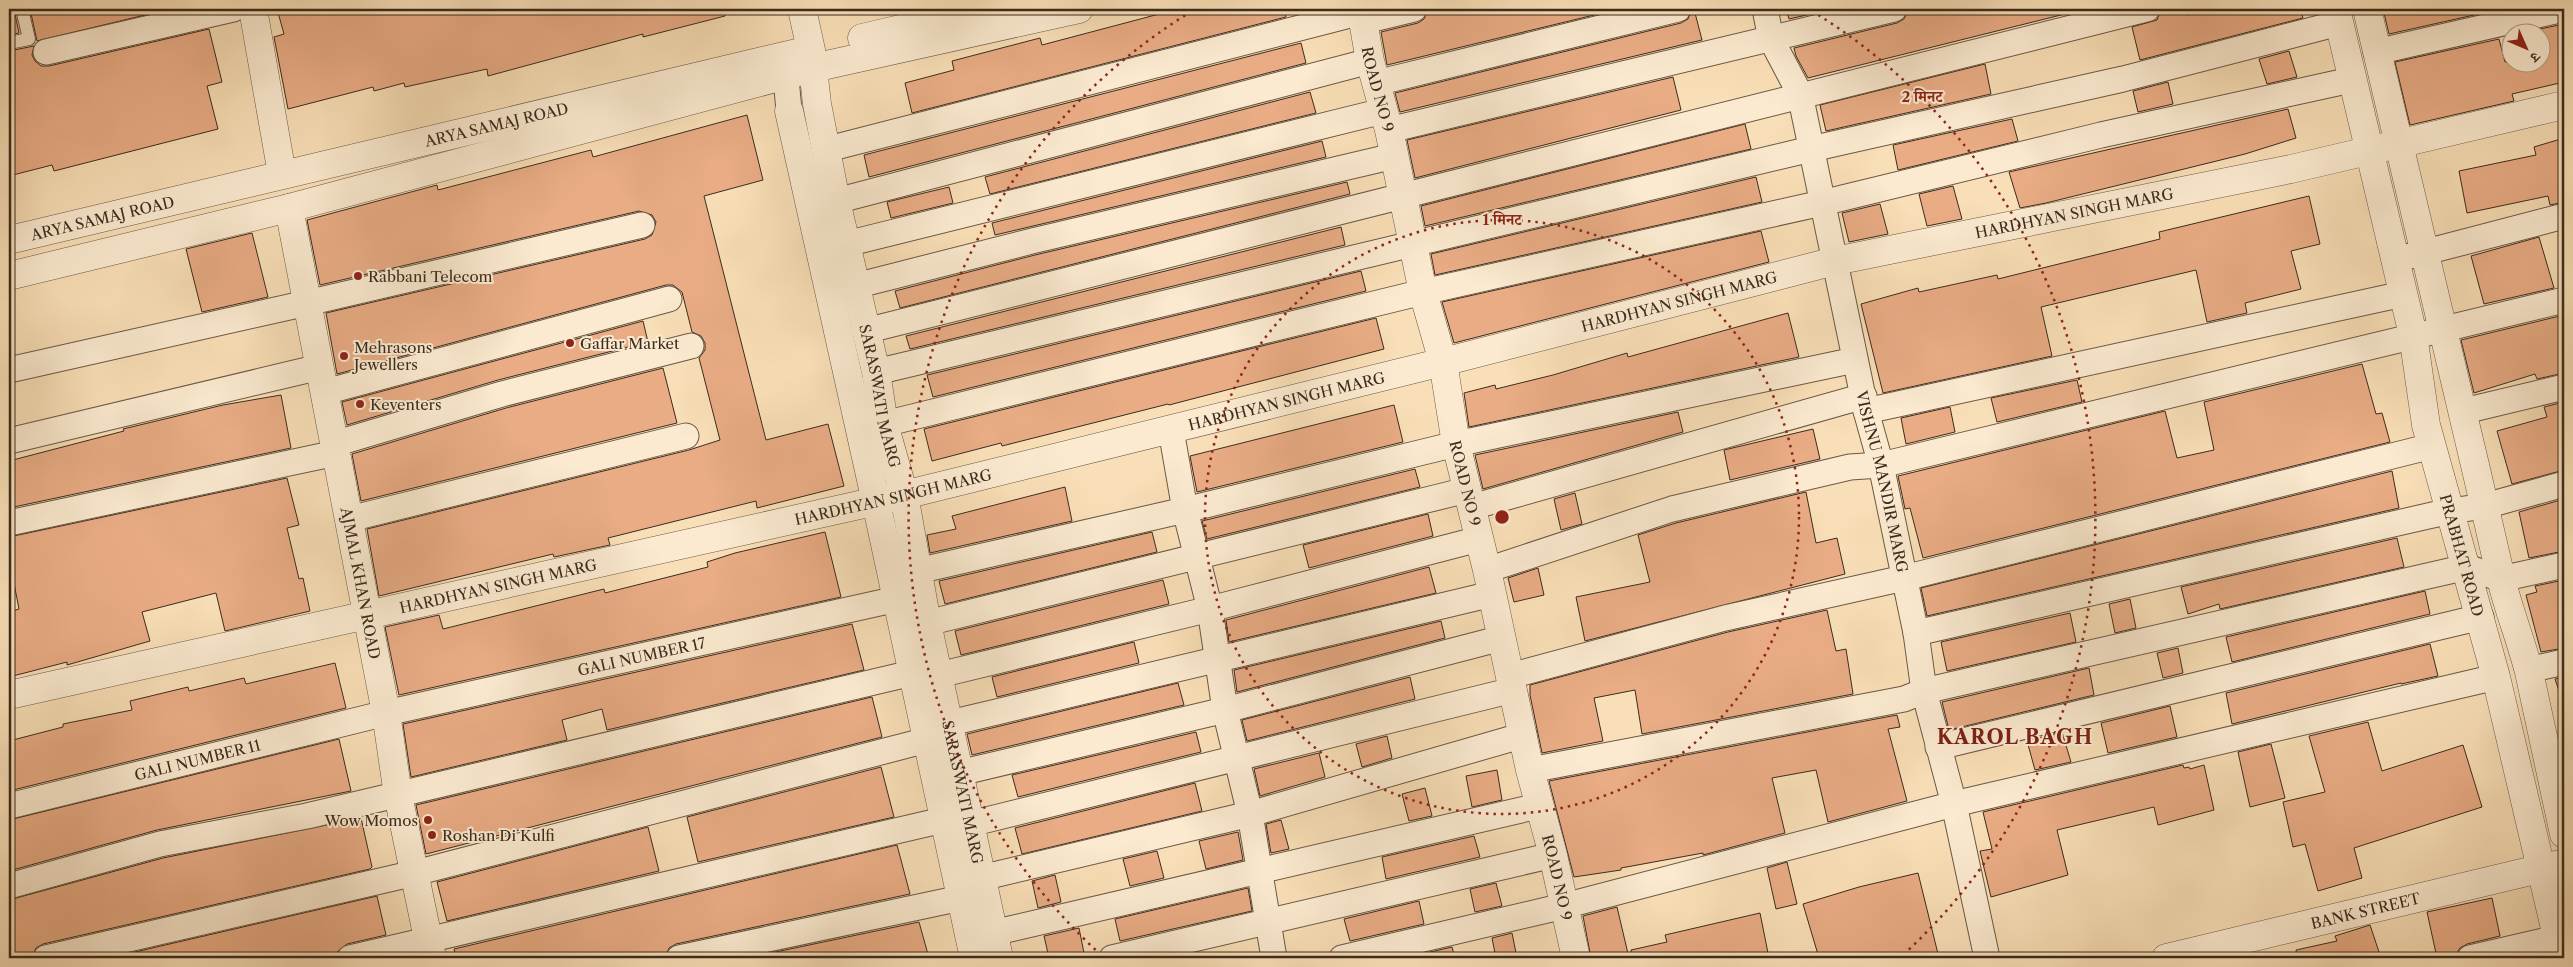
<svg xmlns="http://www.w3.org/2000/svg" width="2573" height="967" font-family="'Libre Caslon Text','Noto Serif Devanagari',serif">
<rect width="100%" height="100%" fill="#f9dfb7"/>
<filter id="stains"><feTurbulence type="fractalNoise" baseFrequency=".004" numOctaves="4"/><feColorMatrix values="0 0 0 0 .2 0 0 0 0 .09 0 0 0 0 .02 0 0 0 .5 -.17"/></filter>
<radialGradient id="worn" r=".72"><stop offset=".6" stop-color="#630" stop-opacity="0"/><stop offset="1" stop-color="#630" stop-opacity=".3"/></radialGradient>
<g fill="#e9ac85" stroke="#3b2b1f">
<path d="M9,9H14L19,33L9,35Z"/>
<path d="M30,9H170L37,41Z"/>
<path d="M277,9H724L725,16L643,37V34L488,76L487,69L405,87L404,83L374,91L373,87L288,109L274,37L284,34Z"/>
<path d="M1178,9H1284L1286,17L912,113L905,83L954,70L952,61L1040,38L1042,45Z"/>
<path d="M1428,9H1619L1387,65L1381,32L1418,23L1424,19Z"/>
<path d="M1692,9H1694L1702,40L1400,112L1395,93L1681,23L1688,19Z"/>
<path d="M1786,9H1833L1789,19Z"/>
<path d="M1918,9H2081V10L1808,78L1796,56L1794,48L1897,23L1904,19L1908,11Z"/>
<path d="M2161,9H2188V15L2212,9H2300L2303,18L2140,60L2132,27L2157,20Z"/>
<path d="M2383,9H2491L2492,11L2389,34Z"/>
<path d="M2564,24V82L2512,94L2514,101L2410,125L2395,62L2499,39L2505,62H2540V29Z"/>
<path d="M209,29L222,82L207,86L218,129L54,171L52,165L9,176V51L34,46L32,55L35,61L41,66H49Z"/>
<path d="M1301,43L1306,63L869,177L864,155Z"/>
<path d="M2289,51L2297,77L2267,84L2259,59Z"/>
<path d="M1985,64L1991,94L1826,131L1820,105Z"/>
<path d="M1673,77L1681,110L1415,178L1407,140Z"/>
<path d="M2168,82L2173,104L2138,112L2133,91Z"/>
<path d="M1310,92L1316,113L990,194L985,177Z"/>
<path d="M2288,109L2296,138L2245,154L2046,203L2020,208L2009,172Z"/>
<path d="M747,115L763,180L704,196L766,440L828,424L844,486L757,508L756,501L608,538L610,545L554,557L553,554L379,596L367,529L689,450L720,440L699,358L705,350V343L701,336L692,332L682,292L673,285H666L337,374L326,313L645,239L652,235L656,222L652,215L639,211L320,285L307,220L437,185L438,190L591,150L593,157Z"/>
<path d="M2012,119L2018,141L1898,170L1893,145Z"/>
<path d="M1745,124L1751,149L1425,226L1421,206Z"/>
<path d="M2564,138V202L2550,205L2548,196L2467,213L2459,171L2536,155L2534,147Z"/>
<path d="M1322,141L1326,157L995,235L992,223Z"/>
<path d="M1756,177L1762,202L1435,275L1431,254Z"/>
<path d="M1347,182L1350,194L900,308L895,291L1035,255Z"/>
<path d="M1953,186L1962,219L1927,226L1919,194Z"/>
<path d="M949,187L953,203L891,218L887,202Z"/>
<path d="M2309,196L2320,244L2291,251L2301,289L2245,303L2247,313L2207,322L2196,270L2041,307L2052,356L1883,393L1861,304L1918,288L1919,292L1997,275L1998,279L2160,239L2159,232Z"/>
<path d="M1880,204L1888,234L1849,242L1842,213Z"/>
<path d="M1341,227L1345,245L910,349L906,336Z"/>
<path d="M1761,231L1769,262L1454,343L1442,302Z"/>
<path d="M252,233L268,297L202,312L186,249Z"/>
<path d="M2539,237L2554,288L2484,304L2471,256Z"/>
<path d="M1361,271L1366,291L933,397L927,375Z"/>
<path d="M1788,313L1799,357L1469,427L1464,393L1495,385L1496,389L1553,375L1627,353L1628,357Z"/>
<path d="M2564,315V373L2537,379L2535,374L2474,393L2461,340Z"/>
<path d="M1376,318L1384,349L1169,405L1168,404L1002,446L1001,443L932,461L924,429Z"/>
<path d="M643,321L648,342L498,380L347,425L342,402Z"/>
<path d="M2362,364L2376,414L2382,413L2390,442L1923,558L1910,508L1905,509L1898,476L2165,411L2177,458L2214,450L2204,402Z"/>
<path d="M663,368L677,423L361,501L352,454L506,408Z"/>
<path d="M2077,380L2082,402L1997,422L1991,398Z"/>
<path d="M281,395L291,448L9,508V461L124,431L123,429L223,405Z"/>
<path d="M2564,402V470L2512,484L2497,431L2547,417L2544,407Z"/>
<path d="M1394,405L1403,442L1197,492L1190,456Z"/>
<path d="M1950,407L1955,432L1906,444L1901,418Z"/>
<path d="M1678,412L1683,432L1483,489L1475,455Z"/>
<path d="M1813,429L1820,459L1730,480L1724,450Z"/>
<path d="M1415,469L1420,487L1207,539L1202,521Z"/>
<path d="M2392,471L2399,508L1927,616L1921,588Z"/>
<path d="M287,478L299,525L287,528L299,579L303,578L310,611L225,631L216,593L142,612L150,641L67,665V662L9,677V612L19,609L9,558V537Z"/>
<path d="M1065,487L1072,521L930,553L927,535L956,529L952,516Z"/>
<path d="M1806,492L1816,543L1837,538L1845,574L1585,641L1576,597L1650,582L1638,535L1676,523Z"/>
<path d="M1575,493L1582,524L1561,530L1554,499Z"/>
<path d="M2564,499V551L2529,558L2519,512Z"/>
<path d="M1428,514L1433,536L1309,568L1303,545Z"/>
<path d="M825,532L841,597L399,695L385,627L439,615L443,629L604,589L605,593L708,567L707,562L735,553Z"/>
<path d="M1152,532L1157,552L945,604L939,581Z"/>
<path d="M2397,538L2404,567L2220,609L2219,604L2188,614L2181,587Z"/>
<path d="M1429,567L1436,593L1229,642L1226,620Z"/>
<path d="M1538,568L1544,595L1514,602L1508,578Z"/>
<path d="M1163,580L1169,604L961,655L955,631Z"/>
<path d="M2564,580V648L2541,652L2526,595L2537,592L2535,586Z"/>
<path d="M2425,591L2430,614L2232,662L2226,637Z"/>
<path d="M2130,599L2136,628L2115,633L2109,604Z"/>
<path d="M1827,610L1836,651L1846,649L1853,694L1642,734L1635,690L1594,698L1603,741L1542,753L1530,695V685L1728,632Z"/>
<path d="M2070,613L2076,642L1947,671L1941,642Z"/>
<path d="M1441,621L1445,638L1237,692L1234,670Z"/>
<path d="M852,624L864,670L607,730L602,709L562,720L567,740L411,777L403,724Z"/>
<path d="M1134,642L1139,663L997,697L992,677Z"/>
<path d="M2430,644L2438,676L2401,684V683L2232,724L2226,693Z"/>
<path d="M2178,648L2183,673L2163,678L2157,653Z"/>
<path d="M335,663L346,708L9,791V741L63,727V724L132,710L130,701L188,687L189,691L244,678L246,684Z"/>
<path d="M2089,668L2094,695L1949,730L1942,702Z"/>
<path d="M1410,677L1415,699L1247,741L1242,720Z"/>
<path d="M2564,677V694H2560L2555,679Z"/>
<path d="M1178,683L1184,705L972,755L967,734Z"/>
<path d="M872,697L882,737L426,854L416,805Z"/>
<path d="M2170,706L2177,737L2108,753L2101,723Z"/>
<path d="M1897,715L1900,727L1888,729L1907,801L1828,822L1816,770L1772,778L1785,833L1703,855V853L1621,868V870L1574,877L1549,781Z"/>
<path d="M2368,722L2382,771L2463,745L2482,807L2354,848L2362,878L2318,891L2305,844L2293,847L2283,802L2325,792L2309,736Z"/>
<path d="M1196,732L1201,752L1018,797L1012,775Z"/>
<path d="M2062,732L2071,762L2035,770L2027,741Z"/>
<path d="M1387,736L1392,758L1362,767L1356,744Z"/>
<path d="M339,739L351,791L157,830L9,871V820Z"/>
<path d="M2271,744L2285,798L2250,807L2238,752Z"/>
<path d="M1319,753L1325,777L1260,796L1254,769Z"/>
<path d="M2183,765L2184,768L2189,767L2190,769L2204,765L2214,810L2158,825L2154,807L2057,830L2068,875L1991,897L1980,851L1992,849L1983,812Z"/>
<path d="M881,767L894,817L698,862L687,817Z"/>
<path d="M1497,770L1502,800L1472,807L1466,776Z"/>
<path d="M1195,783L1202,811L1022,854L1015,828Z"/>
<path d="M1425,788L1432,816L1409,821L1402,794Z"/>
<path d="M361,818L372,867L370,869L43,944L36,948L32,958H9V900L163,858Z"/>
<path d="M1281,820L1289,849L1271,853L1266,824Z"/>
<path d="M648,827L659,871L447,921L437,882Z"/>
<path d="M1238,832L1243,860L1206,869L1199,841Z"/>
<path d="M1474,836L1480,857L1386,879L1382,857Z"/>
<path d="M897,845L910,894L676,944L669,948L665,958H456L454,949Z"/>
<path d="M1157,851L1164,878L1130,886L1123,859Z"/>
<path d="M1787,862L1797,904L1776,909L1767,868Z"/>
<path d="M1918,873L1939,958H1819L1803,904L1859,887Z"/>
<path d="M1055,875L1061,902L1038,908L1032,881Z"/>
<path d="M1496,883L1502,906L1475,912L1470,889Z"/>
<path d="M1248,888L1252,911L1120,941L1115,919Z"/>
<path d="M377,896L386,935L347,944L336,953L316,958H109Z"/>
<path d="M2492,898L2500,936L2467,944L2460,948L2456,955L2437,958L2427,912Z"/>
<path d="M1419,901L1424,924L1350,941L1344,919Z"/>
<path d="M1617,907L1629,958H1591L1583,916Z"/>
<path d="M1760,913L1769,958H1632L1631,950L1667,942L1665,935Z"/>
<path d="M919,922L929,958H747Z"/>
<path d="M2370,925L2381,958H2297L2296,950L2337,941L2335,936Z"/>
<path d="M1079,928L1085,958H1049L1044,936Z"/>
<path d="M1512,933L1517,958H1496L1492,938Z"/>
<path d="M1452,947L1455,958H1404Z"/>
</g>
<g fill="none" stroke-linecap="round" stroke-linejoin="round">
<defs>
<path id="service" d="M9,43L29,39L22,9"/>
<g id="minor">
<path id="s1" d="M1765,9L1771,39L1800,94L1866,411L1881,465L1916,633L1924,691L1954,804L1987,958"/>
<path d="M1364,21L1414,9"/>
<path d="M46,52L233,9"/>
<path d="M2376,52L2564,9"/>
<path d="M784,56L789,111"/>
<path d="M1376,83L1678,9"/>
<path d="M1389,130L1894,9"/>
<path d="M828,149L1362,12"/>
<path d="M836,201L1370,61"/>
<path d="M846,244L1383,111"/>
<path d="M2395,260L2564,216"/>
<path d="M855,286L1032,241L1394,156"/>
<path d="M865,331C1293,226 1719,113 2147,9"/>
<path d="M9,370L307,303L642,225"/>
<path d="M876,372L1811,149L2123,79L2339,23"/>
<path d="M325,392L669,299"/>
<path d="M1866,411L2403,294"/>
<path d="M2464,411L2564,387"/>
<path d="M884,424L1423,292L1822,203L2101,135L2351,80"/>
<path d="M1171,430L1185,510L1210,609L1225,710L1250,814L1274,958"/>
<path d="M9,441L320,367"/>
<path d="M334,444L502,394L691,346"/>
<path d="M1472,507L1864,396"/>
<path d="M349,519L686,436"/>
<path d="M9,523L336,453"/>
<path d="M1487,570L1672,509L1850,467L1881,465L2564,300"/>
<path d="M917,571L1185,510L1456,444L1855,360"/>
<path d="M927,623L1467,490"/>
<path d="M1916,633L2450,511L2485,506L2564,484"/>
<path d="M2528,670L2564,662"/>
<path d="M939,675L1210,609L1479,539"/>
<path d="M1510,676L1725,618L1904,578L2432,446"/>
<path d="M950,723L1492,594"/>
<path d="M1938,747L2481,617"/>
<path d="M1530,770L1904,699L1924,691L2467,567L2501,579L2564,565"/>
<path d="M959,773L1225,710L1502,638"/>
<path id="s2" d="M9,806L386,713L897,599"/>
<path d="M981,878L1250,814L1524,735"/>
<path d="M9,886L160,844L307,816L912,673"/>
<path d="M993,933L1538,806"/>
<path d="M46,958L415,873L927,740"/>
<path d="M350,958L943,820L970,824L1513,690"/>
<path d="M679,958L961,898"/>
<path d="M1112,958L1553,855"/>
<path d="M1342,958L1564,906L1954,804L2496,677"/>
<path d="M2470,958L2557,938"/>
</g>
<g id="tertiary">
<path d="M253,9L282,174"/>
<path id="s3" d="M802,9L811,50L817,104L836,201L876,372L884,424L904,495L927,623L999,958"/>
<path id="s4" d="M1361,9L1370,61L1389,130L1423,292L1443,362L1456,444L1487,570L1530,770L1553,855L1576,958"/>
<path id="s5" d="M2336,9L2413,335L2426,425L2496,677L2562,958"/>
<path d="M2367,9C2411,199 2458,388 2501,578C2508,609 2521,640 2529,672C2541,726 2552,780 2564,834"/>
<path d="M862,38L986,9"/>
<path d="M789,111L876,502L974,958"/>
<path id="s6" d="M289,208L386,713L398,795L432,958"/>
<path id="s7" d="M9,240L805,51"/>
<path d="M9,276L289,208L813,68L1079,9"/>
<path id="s8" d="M9,695L904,495L1443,362L1835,261L2291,169L2564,105"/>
<path id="s9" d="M2166,958L2564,863"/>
</g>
</defs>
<use href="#service" stroke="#6a5845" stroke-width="14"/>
<use href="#minor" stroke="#6a5845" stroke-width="27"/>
<use href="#tertiary" stroke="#6a5845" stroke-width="29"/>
<use href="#service" stroke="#fbead0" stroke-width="12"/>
<use href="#minor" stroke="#fbead0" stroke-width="25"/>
<use href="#tertiary" stroke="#fbead0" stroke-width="28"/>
</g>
<g fill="none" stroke="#8f2418" stroke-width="2.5" stroke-dasharray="2.5 5">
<circle cx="1502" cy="517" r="297"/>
<path d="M1101 955A594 594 0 0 1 1192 11M1812 11A594 594 0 0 1 1903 955"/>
</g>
<g fill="#8f2418" stroke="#fbead0" stroke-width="2">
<circle cx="358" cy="276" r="5"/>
<circle cx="570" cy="343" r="5"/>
<circle cx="344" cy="356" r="5"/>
<circle cx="360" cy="404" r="5"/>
<circle cx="428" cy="820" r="5"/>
<circle cx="432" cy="835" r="5"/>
</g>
<g text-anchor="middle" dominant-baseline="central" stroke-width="4" stroke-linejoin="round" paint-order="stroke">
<g font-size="15" fill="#3b2b1f" stroke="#fbead0">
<text stroke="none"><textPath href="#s4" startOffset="82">ROAD NO 9</textPath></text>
<text stroke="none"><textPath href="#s7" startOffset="501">ARYA SAMAJ ROAD</textPath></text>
<text stroke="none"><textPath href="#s8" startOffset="2121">HARDHYAN SINGH MARG</textPath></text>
<text stroke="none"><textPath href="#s7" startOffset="96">ARYA SAMAJ ROAD</textPath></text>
<text stroke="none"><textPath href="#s8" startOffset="1716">HARDHYAN SINGH MARG</textPath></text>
<text stroke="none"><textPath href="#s3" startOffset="395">SARASWATI MARG</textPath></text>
<text stroke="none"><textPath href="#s8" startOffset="1311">HARDHYAN SINGH MARG</textPath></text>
<text stroke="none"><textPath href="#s1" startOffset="489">VISHNU MANDIR MARG</textPath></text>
<text stroke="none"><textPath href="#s4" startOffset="486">ROAD NO 9</textPath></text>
<text stroke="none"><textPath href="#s8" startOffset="906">HARDHYAN SINGH MARG</textPath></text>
<text stroke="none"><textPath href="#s5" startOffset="561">PRABHAT ROAD</textPath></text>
<text stroke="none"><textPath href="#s6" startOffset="382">AJMAL KHAN ROAD</textPath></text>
<text stroke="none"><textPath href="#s8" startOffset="501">HARDHYAN SINGH MARG</textPath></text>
<text stroke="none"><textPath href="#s2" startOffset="650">GALI NUMBER 17</textPath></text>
<text stroke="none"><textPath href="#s2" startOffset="194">GALI NUMBER 11</textPath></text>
<text stroke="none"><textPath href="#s3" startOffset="800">SARASWATI MARG</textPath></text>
<text stroke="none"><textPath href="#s4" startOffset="891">ROAD NO 9</textPath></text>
<text stroke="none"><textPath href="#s9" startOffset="205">BANK STREET</textPath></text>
</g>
<g font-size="15" fill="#3b2b1f" stroke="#fbead0" text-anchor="start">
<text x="368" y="276">Rabbani Telecom</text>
<text x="580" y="343">Gaffar Market</text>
<text x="354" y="347">Mehrasons<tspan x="354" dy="17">Jewellers</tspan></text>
<text x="370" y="404">Keventers</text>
<text x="418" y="820" text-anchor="end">Wow Momos</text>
<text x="442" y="835">Roshan Di Kulfi</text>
</g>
<g font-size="20" font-weight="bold" letter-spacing="1" fill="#7a1f14" stroke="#fbead0">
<text x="2015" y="737">KAROL BAGH</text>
</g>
</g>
<circle cx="1502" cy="517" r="8" fill="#8f2418" stroke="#fbead0" stroke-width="2.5"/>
<g font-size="15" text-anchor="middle" font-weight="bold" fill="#8f2418" stroke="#fbead0" stroke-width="4" stroke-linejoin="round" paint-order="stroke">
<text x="1922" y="102">2 मिनट</text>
<text x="1502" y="225">1 मिनट</text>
</g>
<rect width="2573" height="967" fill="none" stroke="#f9dfb7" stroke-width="30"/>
<rect x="10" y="10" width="2553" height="947" fill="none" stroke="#3b2b1f" stroke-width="2.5"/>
<rect x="15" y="15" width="2543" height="937" fill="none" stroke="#3b2b1f"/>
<g transform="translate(2526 48) rotate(135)"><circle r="24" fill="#fbead0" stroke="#ae9e89"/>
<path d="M0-4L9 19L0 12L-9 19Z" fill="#8f2418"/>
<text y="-8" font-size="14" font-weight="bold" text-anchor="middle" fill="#3b2b1f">उ</text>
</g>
<rect width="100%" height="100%" filter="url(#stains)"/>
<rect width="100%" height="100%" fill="url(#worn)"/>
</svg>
